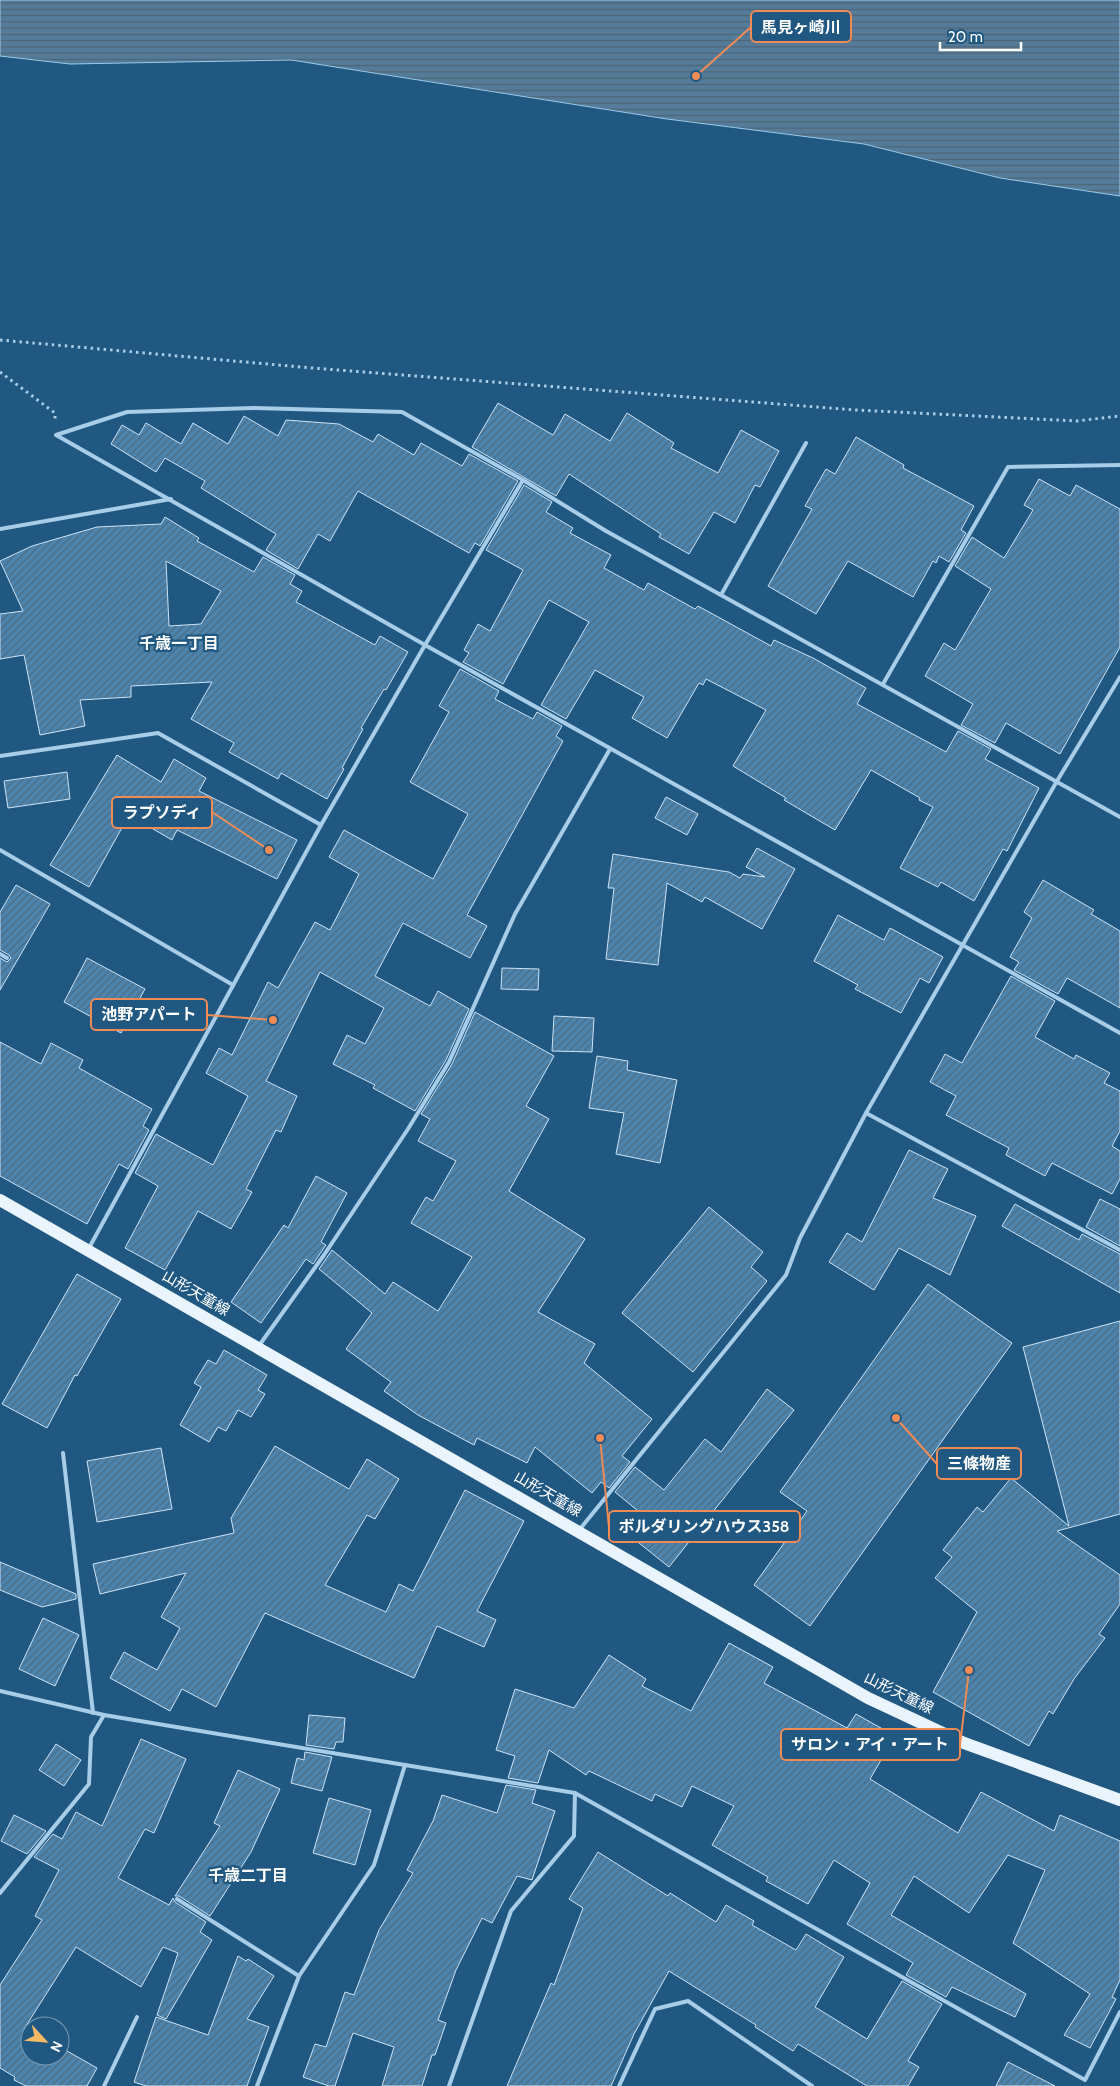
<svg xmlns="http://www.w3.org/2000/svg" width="1120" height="2086" font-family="Cabin,'Noto Sans JP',sans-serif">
<defs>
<pattern id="water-rules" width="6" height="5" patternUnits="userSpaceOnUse" patternTransform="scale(1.25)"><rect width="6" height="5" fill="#547c9a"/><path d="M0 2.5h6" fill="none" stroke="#506473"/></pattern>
<pattern id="building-hatch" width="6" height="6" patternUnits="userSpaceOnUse" patternTransform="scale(1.25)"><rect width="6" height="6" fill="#4c84ad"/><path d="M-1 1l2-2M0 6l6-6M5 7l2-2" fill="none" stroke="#4c6b81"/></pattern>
</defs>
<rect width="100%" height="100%" fill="#205882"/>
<path fill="url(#water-rules)" stroke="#9acaea" d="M0,0H1120V196L1000,178L864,144L667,119L291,60L70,64L0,56Z"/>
<g fill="url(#building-hatch)" stroke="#cbe4f7" fill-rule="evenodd">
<path d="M498,403L553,435L565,414L610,441L627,413L674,443L671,448L718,473L741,430L779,451L760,487L755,485L735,523L714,512L689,554L659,537L661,534L569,474L556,496L472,447Z"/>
<path d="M244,416L278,436L286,420L339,424L373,442L378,434L414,455L421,443L462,466L469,454L518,481L480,546L475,543L469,553L358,491L330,541L318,534L298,569L266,550L276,534L201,488L205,481L165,458L156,472L111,444L122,425L139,435L146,423L181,444L193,423L228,444Z"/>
<path d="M856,437L904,465L903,468L974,506L961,530L966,533L949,562L939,556L936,563L933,561L913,597L848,561L816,614L768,586L812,509L805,506L826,469L835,474Z"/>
<path d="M1039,479L1070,496L1076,485L1120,509V647L1060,754L1006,723L995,743L961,725L973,704L925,676L944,643L955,650L991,589L955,566L972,537L1004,558L1033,510L1024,505Z"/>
<path d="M524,485L552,502L546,512L573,528L570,533L611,555L604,568L644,590L648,583L695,609L698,606L771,646L774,640L813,658L866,688L857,704L946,752L958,731L991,749L985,759L1039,788L1007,851L1003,849L974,901L941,882L938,887L900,868L933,807L919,800L920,798L871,770L835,830L784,800L786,798L733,766L766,710L706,679L703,685L699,683L667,738L632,718L644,697L595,670L566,719L541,705L589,622L549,600L503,684L463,662L469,653L464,650L478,624L490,631L523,570L486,550Z"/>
<path d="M165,517L199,538L197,541L254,572L263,557L295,575L290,584L302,591L296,602L375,645L380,636L408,652L386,690L384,689L361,728L363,729L342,768L344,769L327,799L281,773L278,779L229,752L234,743L191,719L212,682L131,686V697L80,700L85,726L40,735L24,655L0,659V614L23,611L0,561L32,546L97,527L161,524ZM166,561L221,591L201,624L169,626Z"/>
<path d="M460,669L499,691L495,699L533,719L537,712L562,726L556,736L563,741L467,915L487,926L470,958L403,923L375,976L430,1006L438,991L469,1009L446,1060L415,1111L373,1088L375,1085L333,1064L347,1035L365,1044L384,1008L320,972L266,1081L297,1096L281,1132L276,1130L246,1189L252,1192L231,1229L198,1211L165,1270L125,1248L158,1186L135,1173L156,1134L213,1165L248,1096L206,1073L219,1048L232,1055L268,982L278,988L315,922L330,930L359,874L329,857L344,830L433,879L468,814L410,782L449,712L439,706Z"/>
<path d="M117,755L161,782L174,759L206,778L199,791L297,840L277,879L177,830L172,840L129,815L89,887L50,865Z"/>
<path d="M67,772L70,799L8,808L4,781Z"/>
<path d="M666,797L698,814L687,835L655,818Z"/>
<path d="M757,848L795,869L762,929L705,897L702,902L667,883L658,965L606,959L614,888H608L613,854L729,872L740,878L743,874L765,877L746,867Z"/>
<path d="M1043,880L1094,910L1091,914L1120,931V1008L1067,978L1058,994L1014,970L1019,962L1010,957L1032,918L1024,912Z"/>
<path d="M16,885L50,904L0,990V958L7,962L11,958L9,955L0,950V912Z"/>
<path d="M838,915L884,940L890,928L943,957L929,983L920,978L901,1013L855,989L858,985L814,961Z"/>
<path d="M87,958L145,989L121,1033L64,1002Z"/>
<path d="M502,968L539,969L538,990L501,989Z"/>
<path d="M1011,976L1055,1001L1035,1037L1074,1059L1076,1055L1110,1073L1104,1083L1120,1091V1131L1112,1146L1120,1151V1179L1112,1194L1052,1163L1045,1176L1006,1155L1009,1148L946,1115L956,1096L930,1082L945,1054L962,1063Z"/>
<path d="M475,1012L554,1056L526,1106L549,1119L509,1191L585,1239L538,1312L595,1344L584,1363L652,1419L622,1456L630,1462L609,1488L601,1482L592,1493L535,1447L527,1463L477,1438L474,1445L418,1415L384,1391L391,1382L346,1349L372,1313L319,1269L332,1250L385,1294L393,1282L438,1311L472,1257L411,1223L426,1197L433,1201L456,1161L418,1141L430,1119L421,1114L452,1064Z"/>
<path d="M554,1016L594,1018L592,1052L552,1051Z"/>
<path d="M0,1042L41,1064L51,1043L83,1060L79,1068L152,1109L143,1126L149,1130L128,1169L119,1164L87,1224L0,1176Z"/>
<path d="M597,1056L628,1061L627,1070L677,1080L660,1163L616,1154L624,1113L589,1108Z"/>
<path d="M909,1150L948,1169L933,1198L976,1216L950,1275L899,1248L874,1290L829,1262L847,1233L862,1242Z"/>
<path d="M316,1176L347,1193L321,1242L326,1245L313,1264L306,1259L261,1323L231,1302L284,1225L288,1228Z"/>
<path d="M1100,1199L1120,1209V1246L1086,1227Z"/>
<path d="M1015,1204L1079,1240L1082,1234L1120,1254V1293L1002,1226Z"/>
<path d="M709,1207L763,1252L751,1267L767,1281L693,1372L622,1313Z"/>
<path d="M77,1274L121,1299L77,1376L75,1375L47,1428L2,1404Z"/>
<path d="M928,1284L1012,1343L810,1626L754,1585L807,1511L780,1492Z"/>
<path d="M1120,1321V1514L1057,1531L1120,1575V1604L1099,1634L1105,1638L1074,1679L1053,1714L1049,1711L1029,1746L933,1692L977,1612L935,1578L952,1557L943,1550L977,1507L983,1512L1011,1478L1069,1526L1023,1347Z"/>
<path d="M224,1350L267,1375L258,1390L265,1394L251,1417L238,1410L226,1431L218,1427L209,1442L180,1425L201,1387L194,1383L208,1360L216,1364Z"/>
<path d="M767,1389L794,1410L669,1567L634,1539L649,1520L615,1492L635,1467L664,1490L705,1439L721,1452Z"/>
<path d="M275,1446L349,1489L367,1459L399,1479L375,1519L367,1515L325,1585L386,1612L399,1584L413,1591L465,1490L524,1521L477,1611L496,1620L484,1647L437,1626L414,1678L265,1613L216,1707L182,1689L170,1711L110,1678L124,1652L157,1670L180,1628L161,1617L186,1573L100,1594L93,1564L234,1533L231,1518Z"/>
<path d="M161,1448L172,1509L97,1522L87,1461Z"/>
<path d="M0,1562L76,1594V1599L42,1607L0,1590Z"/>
<path d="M43,1618L79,1635L55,1686L19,1669Z"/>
<path d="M729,1643L773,1667L764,1683L847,1728L856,1714L895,1736L870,1779L958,1833L981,1792L1054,1831L1060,1815L1120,1841V1980L1112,1997L1116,1999L1090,2048L1064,2035L1090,1994L1013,1943L1045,1870L1008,1855L969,1913L914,1876L891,1915L1026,1994L1015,2017L952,1987L946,1997L906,1975L913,1963L847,1924L870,1883L834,1860L808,1904L766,1881L768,1877L712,1845L734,1806L692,1786L682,1807L655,1794L652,1801L589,1771L586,1775L549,1750L538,1783L508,1778L515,1756L496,1750L515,1689L574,1708L609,1655L646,1679L642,1686L691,1711Z"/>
<path d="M309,1715L345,1718L343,1742H336L334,1749L306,1745Z"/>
<path d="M141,1739L186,1759L154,1833L145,1829L118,1878L169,1905L173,1898L175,1902L206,1922L200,1932L212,1940L166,2019L157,2015L178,1953L163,1947L141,1987L76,1947L24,2029L30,2032V2056H60V2047L97,2068L87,2086H26L14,2080L15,2077L0,2068V1985L42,1920L35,1916L59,1870L34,1857L53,1834L62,1839L76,1812L102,1826Z"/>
<path d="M56,1744L81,1760L64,1786L39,1770Z"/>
<path d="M305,1752L332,1757L322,1791L291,1783L297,1758L304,1760Z"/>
<path d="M238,1770L280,1789L251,1852L210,1916L179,1896H175L220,1826L214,1823Z"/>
<path d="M506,1785L536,1790L532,1803L555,1811L532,1880L517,1876L492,1923L482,1918L456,1970L438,2020L446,2023L435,2055H432L422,2086H382L394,2047L353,2033L335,2086H329L303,2077L315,2044L326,2047L345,1992L354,1995L379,1930L413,1873L407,1870L433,1821L442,1795L497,1813Z"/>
<path d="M329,1798L371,1810L355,1865L313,1853Z"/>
<path d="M14,1815L46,1831L27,1854L1,1841Z"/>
<path d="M598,1852L668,1896L670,1893L716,1922L726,1905L754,1921L752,1925L796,1950L806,1934L844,1957L815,2007L867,2039L902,1981L942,2004L908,2061L919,2067L908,2086H867L798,2044L793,2051L755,2027L756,2025L669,1971L634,2034L611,2086H507L551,1983L554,1985L583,1908L569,1899Z"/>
<path d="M238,1956L246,1961L248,1959L274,1976L247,2019L269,2027L247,2086H146L134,2082L156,2017L208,2035Z"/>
<path d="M1008,2062L1055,2086H996Z"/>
</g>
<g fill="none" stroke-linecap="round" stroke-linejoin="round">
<g stroke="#a7cde9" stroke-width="3" stroke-dasharray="2.5 4" stroke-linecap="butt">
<path d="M0,340L312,368L856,410L1077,421L1120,416"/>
<path d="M0,372L55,413V419"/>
</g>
<g stroke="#a7cde9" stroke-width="4">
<path d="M0,529L171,499"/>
<path d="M721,595L806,443"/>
<path d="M883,684L1008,467L1120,465"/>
<path d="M0,756L158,733L321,825L425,645L523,480"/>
<path d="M1120,817L606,531L523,480L402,412L253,408L127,412L56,435L425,645L1120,1033"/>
<path d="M0,850L233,985"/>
<path d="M0,954L7,958"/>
<path d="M866,1113L1120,1250"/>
<path d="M89,1248L321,825"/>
<path d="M258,1347L324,1255L408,1129L449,1062L515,914L610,749"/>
<path d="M63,1453L93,1713"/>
<path d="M580,1529L786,1275L800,1238L866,1113L1057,781L1120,677"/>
<path d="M0,1691L104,1715L405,1765"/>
<path d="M0,1893L89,1784L91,1737L104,1715"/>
<path d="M177,1899L299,1976"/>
<path d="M104,2086L137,2017"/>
<path d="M257,2086L299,1976L374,1865L405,1765L575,1793L1085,2080L1120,2012"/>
<path d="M449,2086L511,1911L574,1836L575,1793"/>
<path d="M619,2086L655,2009L688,2001L812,2086"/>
</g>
<path stroke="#e9f4fe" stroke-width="12" d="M0,1200L868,1698L964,1743L1120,1800"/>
</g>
<g text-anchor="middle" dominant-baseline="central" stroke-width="4.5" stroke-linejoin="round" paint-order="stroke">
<g font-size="15" fill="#fff" stroke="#205882">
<text transform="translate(196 1293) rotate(30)">山形天童線</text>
<text transform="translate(548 1494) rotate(30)">山形天童線</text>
<text transform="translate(899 1693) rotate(26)">山形天童線</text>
</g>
<g font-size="16" font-weight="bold" fill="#fff" stroke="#205882">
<text x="179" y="643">千歳一丁目</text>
<text x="248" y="1875">千歳二丁目</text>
</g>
</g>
<path fill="none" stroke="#ef8b55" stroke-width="2" d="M696 76L751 27M269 850L212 812M273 1020L207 1015M896 1418L937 1464M600 1438L609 1527M969 1670L960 1745"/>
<g fill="#ef8b55" stroke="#205882" stroke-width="2">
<circle cx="696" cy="76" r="5"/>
<circle cx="269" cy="850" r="5"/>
<circle cx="273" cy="1020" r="5"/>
<circle cx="896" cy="1418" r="5"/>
<circle cx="600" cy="1438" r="5"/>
<circle cx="969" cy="1670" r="5"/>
</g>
<g fill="#205882" stroke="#ef8b55" stroke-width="2">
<rect x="751" y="11" width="100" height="31" rx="5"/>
<rect x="112" y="797" width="100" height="31" rx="5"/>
<rect x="91" y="999" width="116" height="31" rx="5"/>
<rect x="937" y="1448" width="84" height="31" rx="5"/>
<rect x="609" y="1511" width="191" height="31" rx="5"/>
<rect x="781" y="1729" width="179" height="31" rx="5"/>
</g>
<g font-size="16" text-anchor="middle" font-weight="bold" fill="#fff">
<text x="801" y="33">馬見ヶ崎川</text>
<text x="162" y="818">ラプソディ</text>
<text x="149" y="1020">池野アパート</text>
<text x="979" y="1469">三條物産</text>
<text x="704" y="1532">ボルダリングハウス358</text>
<text x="870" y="1750">サロン・アイ・アート</text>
</g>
<g transform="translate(45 2041) rotate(116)"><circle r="24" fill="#205882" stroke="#799bb4"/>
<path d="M0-4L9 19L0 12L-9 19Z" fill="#f6ba67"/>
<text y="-8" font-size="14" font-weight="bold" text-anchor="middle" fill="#ffffff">N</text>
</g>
<path d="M940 42v8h81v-8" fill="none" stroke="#ffffff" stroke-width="2.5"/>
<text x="948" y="42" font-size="15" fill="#ffffff" stroke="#205882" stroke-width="4" paint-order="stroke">20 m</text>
</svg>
